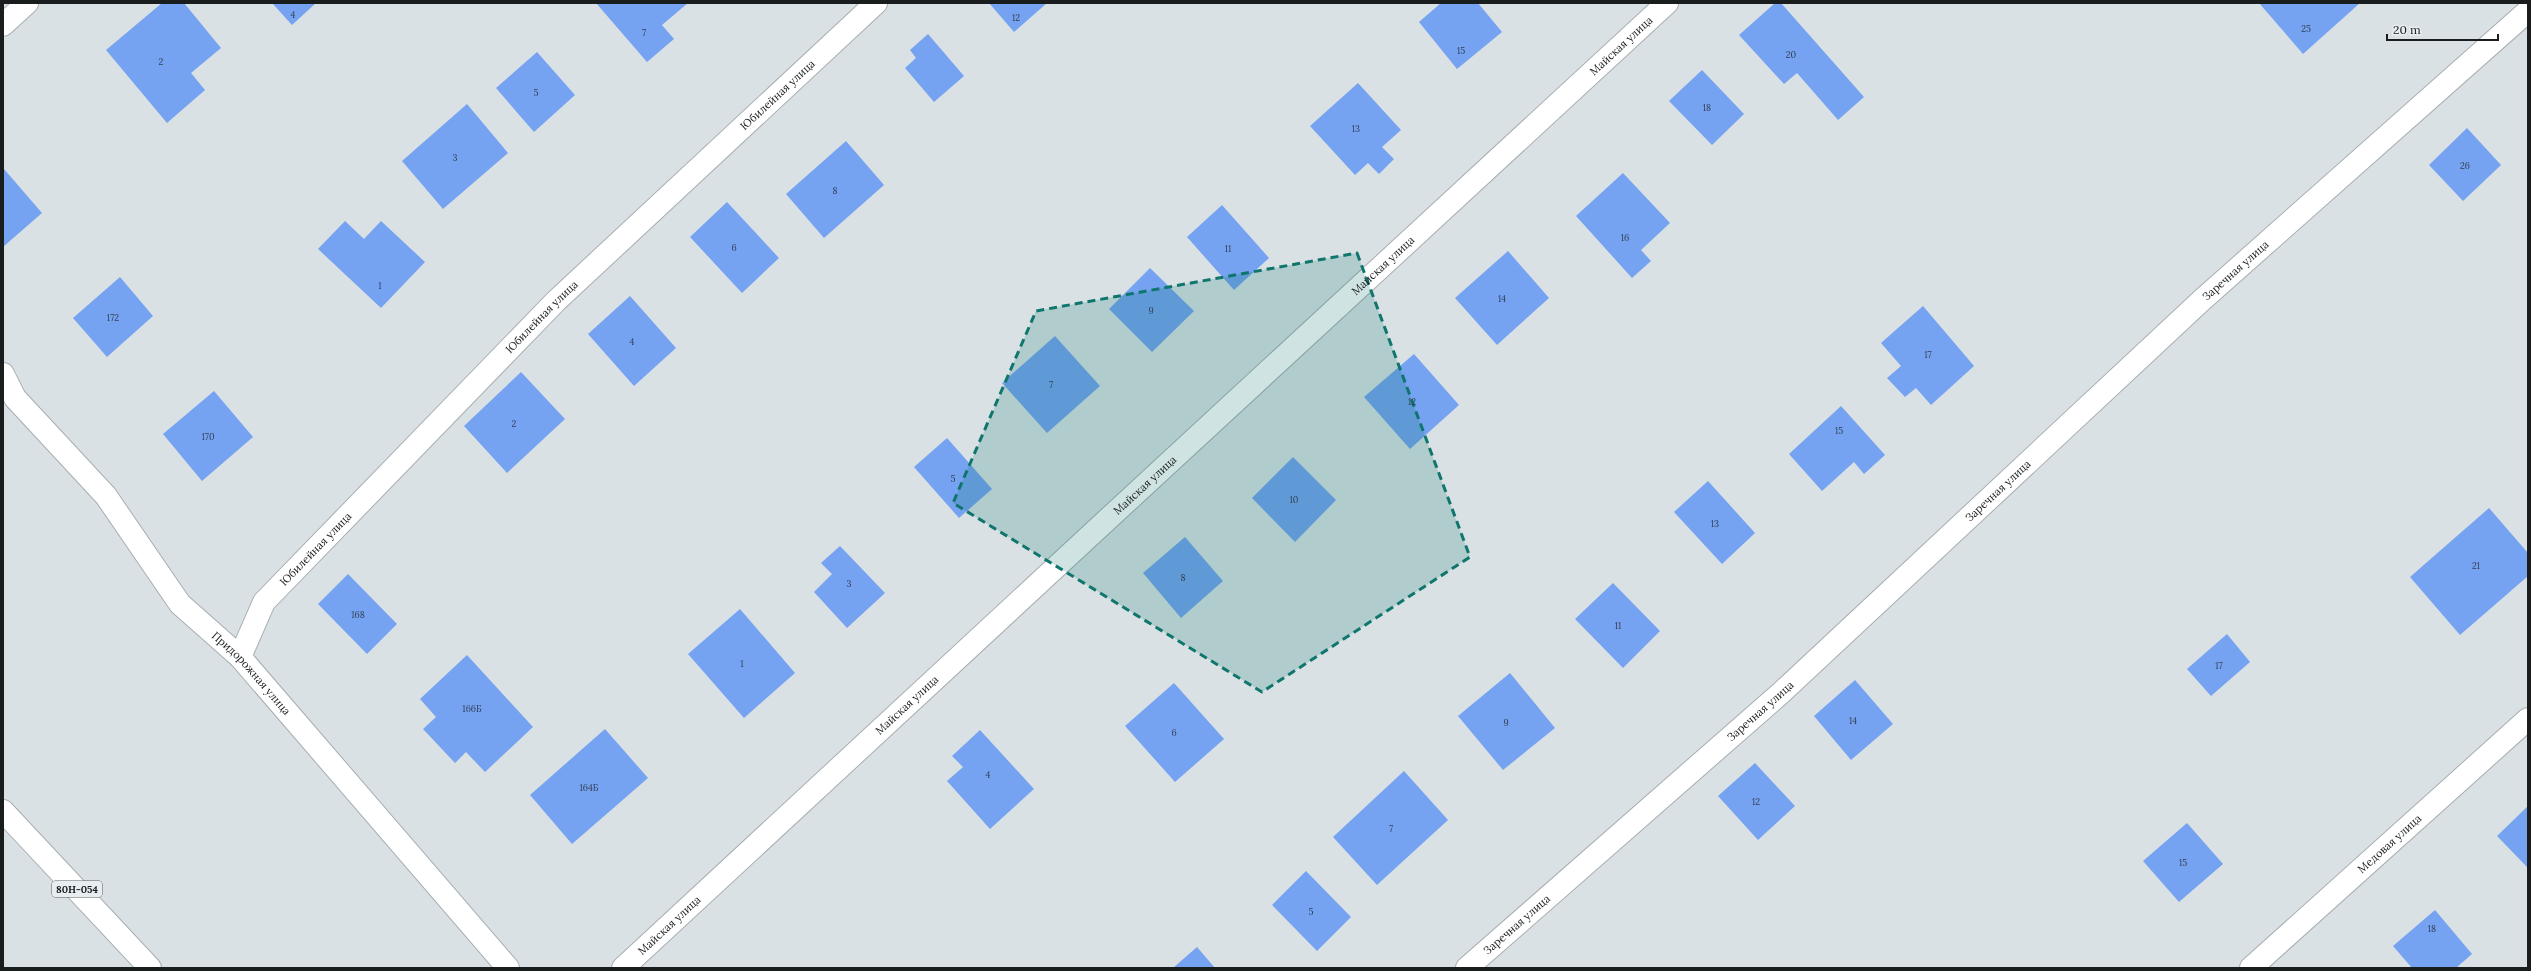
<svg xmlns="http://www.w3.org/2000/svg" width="2531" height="971" font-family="Lora,serif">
<rect width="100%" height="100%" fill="#dae1e4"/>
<g fill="#75a3f1">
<path d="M162,3H184L221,48L191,73L205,90L167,123L106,50Z"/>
<path d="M272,3H316L292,25Z"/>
<path d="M596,3H688L662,25L674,39L647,62Z"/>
<path d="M989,3H1047L1014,32Z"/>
<path d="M1441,3H1478L1502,32L1457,69L1419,22Z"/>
<path d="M1775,3H1781L1864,97L1838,120L1797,73L1784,84L1739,35Z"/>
<path d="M2259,3H2360L2303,54Z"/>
<path d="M928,34L964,76L934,102L905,68L916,58L910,50Z"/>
<path d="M537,52L575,95L534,132L496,88Z"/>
<path d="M1702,70L1744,114L1712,145L1669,101Z"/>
<path d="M1358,83L1401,130L1382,147L1394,159L1379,174L1368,163L1355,175L1310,126Z"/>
<path d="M467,104L508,153L443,209L402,161Z"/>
<path d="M2467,128L2501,165L2463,201L2429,165Z"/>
<path d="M846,141L884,185L824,238L786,194Z"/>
<path d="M4,169L42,213L3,247V170Z"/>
<path d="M1623,173L1670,223L1641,250L1651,261L1632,278L1576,216Z"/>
<path d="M727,202L779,258L742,293L690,237Z"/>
<path d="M1222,205L1269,258L1234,290L1187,237Z"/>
<path d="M345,221L364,239L381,221L425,262L381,308L318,249Z"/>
<path d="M1508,251L1549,298L1497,345L1455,298Z"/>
<path d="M1150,268L1194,311L1152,352L1109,309Z"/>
<path d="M120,277L153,316L107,357L73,318Z"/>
<path d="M630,296L676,348L634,386L588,334Z"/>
<path d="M1923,306L1974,366L1931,405L1916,388L1905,397L1887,378L1901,366L1881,343Z"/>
<path d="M1055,336L1100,386L1047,433L1002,383Z"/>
<path d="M1414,354L1459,405L1410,449L1364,397Z"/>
<path d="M521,372L565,419L507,473L464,426Z"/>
<path d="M214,391L253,437L202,481L163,434Z"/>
<path d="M1841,406L1885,455L1864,474L1854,462L1822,491L1789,454Z"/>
<path d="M947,438L992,489L959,518L914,467Z"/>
<path d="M1293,457L1336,500L1295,542L1252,498Z"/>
<path d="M1708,481L1755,533L1722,564L1674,512Z"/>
<path d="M2489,508L2528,553V576L2460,635L2410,577Z"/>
<path d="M1185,537L1223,581L1181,618L1143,573Z"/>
<path d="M840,546L885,593L847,628L814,592L832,574L821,563Z"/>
<path d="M348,574L397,624L367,654L318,604Z"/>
<path d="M1613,583L1660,631L1623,668L1575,619Z"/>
<path d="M740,609L795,673L744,718L688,654Z"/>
<path d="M2227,634L2250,662L2211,696L2187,669Z"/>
<path d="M467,655L533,727L485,772L466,752L455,763L423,729L436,717L420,699Z"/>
<path d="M1510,673L1555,728L1503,770L1458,716Z"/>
<path d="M1855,680L1893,724L1851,760L1814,716Z"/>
<path d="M1174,683L1224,739L1175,782L1125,726Z"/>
<path d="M605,729L648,778L572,844L530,795Z"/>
<path d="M980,730L1034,789L990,829L947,781L963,767L952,756Z"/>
<path d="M1755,763L1795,806L1758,840L1718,796Z"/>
<path d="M1404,771L1448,820L1377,885L1333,837Z"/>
<path d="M2528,806V868L2497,836Z"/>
<path d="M2187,823L2223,864L2179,902L2143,861Z"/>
<path d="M1306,871L1351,917L1317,951L1272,905Z"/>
<path d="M2435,910L2472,954L2456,968H2412L2393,946Z"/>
<path d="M1197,947L1215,968H1173Z"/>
</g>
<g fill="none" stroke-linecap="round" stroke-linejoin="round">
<defs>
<g id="street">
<path d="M3,25L27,3"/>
<path id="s1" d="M3,374L15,398L106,496L180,604L240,657L508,968"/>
<path id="s2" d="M240,657L264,602L556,301L876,3"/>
<path id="s3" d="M623,968C970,645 1319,325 1667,3"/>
<path id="s4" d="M1467,968L1782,692L2202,300L2528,11"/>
<path id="s5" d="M2251,968L2528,719"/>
</g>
<path id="primary" d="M3,811L150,968"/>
</defs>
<use href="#street" stroke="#a7adb1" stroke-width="24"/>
<use href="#primary" stroke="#a7adb1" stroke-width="24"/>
<use href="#street" stroke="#fff" stroke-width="22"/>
<use href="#primary" stroke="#fff" stroke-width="22"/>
</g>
<path fill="#0f766e" fill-opacity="0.2" stroke="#0f766e" stroke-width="3" stroke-dasharray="8 5" stroke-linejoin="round" d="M1357,253L1470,557L1262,692L953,503L1036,311Z"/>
<g text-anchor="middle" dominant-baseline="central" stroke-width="3" stroke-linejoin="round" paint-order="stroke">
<g font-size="9" fill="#313e53">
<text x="293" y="14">4</text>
<text x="1016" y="17">12</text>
<text x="2306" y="28">25</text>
<text x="644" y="32">7</text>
<text x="1461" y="50">15</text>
<text x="1791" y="54">20</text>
<text x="161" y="61">2</text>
<text x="536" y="92">5</text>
<text x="1707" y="107">18</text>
<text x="1356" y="128">13</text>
<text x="455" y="157">3</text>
<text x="2465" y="165">26</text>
<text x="835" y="190">8</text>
<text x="1625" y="237">16</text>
<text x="734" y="247">6</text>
<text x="1228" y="248">11</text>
<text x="380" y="285">1</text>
<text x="1502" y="298">14</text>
<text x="1151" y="310">9</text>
<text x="113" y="317">172</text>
<text x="632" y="341">4</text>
<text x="1928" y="354">17</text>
<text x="1051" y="384">7</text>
<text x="1412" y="401">12</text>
<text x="514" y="423">2</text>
<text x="1839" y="430">15</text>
<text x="208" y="436">170</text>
<text x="953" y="478">5</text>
<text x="1294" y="499">10</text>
<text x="1715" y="523">13</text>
<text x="2476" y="565">21</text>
<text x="1183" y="577">8</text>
<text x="849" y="583">3</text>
<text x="358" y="614">168</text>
<text x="1618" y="625">11</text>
<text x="742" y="663">1</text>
<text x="2219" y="665">17</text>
<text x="472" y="708">166Б</text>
<text x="1853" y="720">14</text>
<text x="1506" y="722">9</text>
<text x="1174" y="732">6</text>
<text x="988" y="774">4</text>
<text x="589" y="787">164Б</text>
<text x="1756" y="801">12</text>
<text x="1391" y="828">7</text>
<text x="2183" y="862">15</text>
<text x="1311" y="911">5</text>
<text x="2432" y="928">18</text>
</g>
<rect fill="#e7eef1" stroke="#585c5d" stroke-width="1" x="52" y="881" width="50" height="16" rx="3"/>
<g font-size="10" font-weight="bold" fill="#1a1d1e">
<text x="77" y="889">80Н-054</text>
</g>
<g font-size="11" fill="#1a1d1e" stroke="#e7eef1">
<text stroke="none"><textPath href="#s3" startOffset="1359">Майская улица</textPath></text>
<text stroke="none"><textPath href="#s2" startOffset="782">Юбилейная улица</textPath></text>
<text stroke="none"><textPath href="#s3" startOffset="1035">Майская улица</textPath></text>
<text stroke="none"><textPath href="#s4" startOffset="1038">Заречная улица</textPath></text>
<text stroke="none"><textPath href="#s2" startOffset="458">Юбилейная улица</textPath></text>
<text stroke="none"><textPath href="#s3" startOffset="711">Майская улица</textPath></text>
<text stroke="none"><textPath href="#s4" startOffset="714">Заречная улица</textPath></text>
<text stroke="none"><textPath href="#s2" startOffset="134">Юбилейная улица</textPath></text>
<text stroke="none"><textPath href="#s1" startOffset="391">Придорожная улица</textPath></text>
<text stroke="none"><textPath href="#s3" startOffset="387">Майская улица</textPath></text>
<text stroke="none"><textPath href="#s4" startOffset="390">Заречная улица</textPath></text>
<text stroke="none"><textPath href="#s5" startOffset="186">Медовая улица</textPath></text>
<text stroke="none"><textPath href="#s4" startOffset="66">Заречная улица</textPath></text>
<text stroke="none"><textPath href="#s3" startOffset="63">Майская улица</textPath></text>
</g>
</g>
<rect width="2531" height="971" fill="none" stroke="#1a1d1e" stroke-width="8"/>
<path d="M2387 34v6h111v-6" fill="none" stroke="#1a1d1e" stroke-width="2"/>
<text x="2393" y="34" font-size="12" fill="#1a1d1e" stroke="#e7eef1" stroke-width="3" paint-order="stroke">20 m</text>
</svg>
